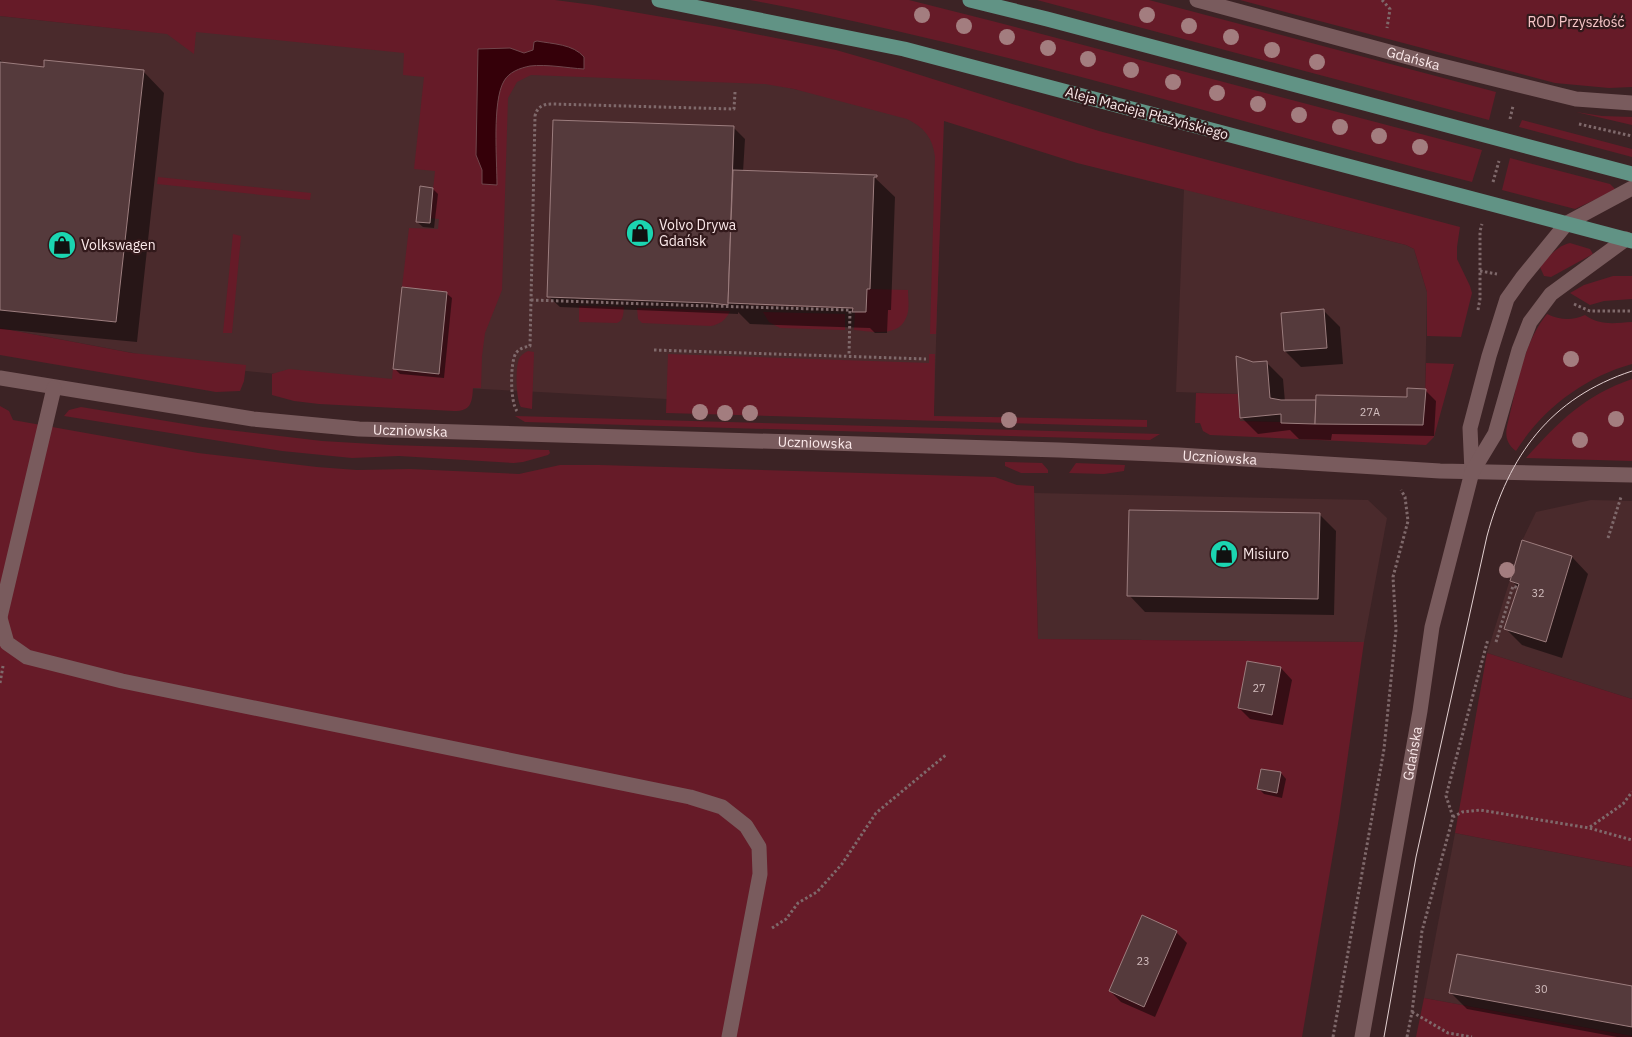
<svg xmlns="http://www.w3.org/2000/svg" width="1632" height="1037" font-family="'IBM Plex Sans',sans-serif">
<rect width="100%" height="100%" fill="#3c2325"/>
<g fill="#4a2a2c">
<path d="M0,16L132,30L535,33L943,121L934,407L666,399L355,382L207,367L0,328Z"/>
<path d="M1184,189L1406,245L1414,249L1427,292L1425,398L1423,425L1239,421L1238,394L1176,392Z"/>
<path d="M1034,493L1368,500L1387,518L1364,642L1038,639Z"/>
<path d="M1591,500L1632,501V699L1487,653L1522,541L1536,512Z"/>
<path d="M1455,833L1632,867V1036L1424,998Z"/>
</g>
<g fill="#661b28">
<path d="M0,0H555L593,5L720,27L836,50L885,64L1099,131L1460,227L1457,247V259L1470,286L1472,293L1461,337L1427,336V292L1414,249L1406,245L1077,163L944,121L936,334H930L935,157C933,138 924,127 907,119L794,89L765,84L531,75L517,82L508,98L502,290L485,333L482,356L481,388H473C472,403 471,411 454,411L319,404L294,401L272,395V374L289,369L392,379L393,369L439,374L447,292L402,287L409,228L438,229L439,219L430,218L435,171L414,169L424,77L403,75L404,53L196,32L194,54L167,34L0,16Z"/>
<path d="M750,0H909L996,22L1482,150L1472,182C1232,121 994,46 750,0Z"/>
<path d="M1037,0H1149L1496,92L1489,120Z"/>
<path d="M1240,0H1632V87L1609,88L1555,83Z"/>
<path d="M1576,112L1602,116L1632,117V125Z"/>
<path d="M1522,120L1632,149V157L1519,127Z"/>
<path d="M1510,158L1610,184L1616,190L1575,209L1502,190Z"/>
<path d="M158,177L311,193L310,200L157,184Z"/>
<path d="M233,234L241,236L232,333H223Z"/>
<path d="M1570,243L1590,249L1593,254L1551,277L1544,276L1540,267C1548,257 1557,246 1570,243Z"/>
<path d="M1613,276H1632V299L1604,301L1590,305L1570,293L1584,285Z"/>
<path d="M867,289L908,290C908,299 910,310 906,318C898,338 870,331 854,330L855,312H866Z"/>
<path d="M579,306L624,307C623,314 624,320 617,323L579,322Z"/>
<path d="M637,308L730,311C726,320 720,324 711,326L642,323L638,319Z"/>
<path d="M763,312L845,314V330L780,328L769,322Z"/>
<path d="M1547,314C1560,320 1572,321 1585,315C1600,326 1615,323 1632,322V364C1585,377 1542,409 1516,451C1505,443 1505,433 1508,422C1517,386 1523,343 1547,314Z"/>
<path d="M0,328L132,353L246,365L244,381L240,391L216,392L0,355Z"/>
<path d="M528,351L534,352L532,409L521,407C516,400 515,368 519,359C521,355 524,353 528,351Z"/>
<path d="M668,354L929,363V354H935L934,416L1147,420V427L666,413Z"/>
<path d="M1426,363L1454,364L1434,437L1426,445L1210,435L1203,431L1200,423H1195L1196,393L1238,394L1240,421L1423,425L1425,397Z"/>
<path d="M1632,379V461L1526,458C1558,422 1585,395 1632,379Z"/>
<path d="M0,406L9,411L13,420L198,453L317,467L357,470L410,469L519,474L560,465H600L995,477L1017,485L1034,486L1038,639L1364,642L1339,818L1302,1037H0Z"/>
<path d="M81,407L203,427L322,441L390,445L546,450H549L550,453L548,455L523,462L514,463L399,456L352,458L282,451L64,416L69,410Z"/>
<path d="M515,416L1160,434L1150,440L525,422Z"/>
<path d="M1005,462L1042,463L1048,470V473H1021L1005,466Z"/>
<path d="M1076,463L1125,465L1124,471L1104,474L1069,473Z"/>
<path d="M1487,653L1632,699V867L1455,833Z"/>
<path d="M1424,998L1632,1036V1037H1416Z"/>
</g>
<path fill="#350009" stroke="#70464c" d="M537,41C553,44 573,44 584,57V69C567,68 547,64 530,66C520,68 509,72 504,81C492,101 497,160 497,185L482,184V170L476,155L478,49L510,48L524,53L533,50L534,42Z"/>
<g fill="#0007" fill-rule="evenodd">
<path d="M0,60L5,64L45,68L143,71L164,93L137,342L0,329Z"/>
<path d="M734,128L745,139L743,172L873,176L895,197L891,310H888L887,333H875L870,328L750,324L738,312V314L560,307L548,296ZM749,303L859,307V309L749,305Z"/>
<path d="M433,189L438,194L434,228L423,227L417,222Z"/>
<path d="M446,293L452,298L444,378L400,374L395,369Z"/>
<path d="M1324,311L1340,327L1343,364L1301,367L1285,351Z"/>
<path d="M1266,362L1283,379L1285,402L1408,398L1425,390L1436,401L1434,436L1332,434L1331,440L1299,439L1290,430L1258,434L1241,417L1253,363Z"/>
<path d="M1319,514L1336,531L1334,615L1145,612L1129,595Z"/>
<path d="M1523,542L1572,557L1588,574L1562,658L1522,645L1506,629L1519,588L1511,580Z"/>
<path d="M1248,662L1281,668L1292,680L1283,725L1250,719L1239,708Z"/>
<path d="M1262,770L1281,773L1286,779L1282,798L1264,794L1259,789Z"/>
<path d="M1176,932L1187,943L1155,1017L1121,1002L1110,991Z"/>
<path d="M1632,987V1037H1617L1467,1009L1450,992Z"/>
</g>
<g fill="#553a3c" stroke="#9c7d7e">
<path d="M44,60L144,70L116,322L0,310V62L44,67Z"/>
<path d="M553,120L734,126L728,305L710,303L547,297Z"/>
<path d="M733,170L877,175V177H874L870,289H867L866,312H852L853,308L728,303Z"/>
<path d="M420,186L433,188L430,223L416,222Z"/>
<path d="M402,287L447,292L439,374L393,369Z"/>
<path d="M1324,309L1327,348L1284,351L1281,313Z"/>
<path d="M1236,356L1253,362L1267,361L1270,398L1281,400H1316L1315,424L1281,423V414L1240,418Z"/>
<path d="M1407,388L1426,389L1423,425L1315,424L1316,395L1407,397Z"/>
<path d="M1129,510L1320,513L1318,599L1127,596Z"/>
<path d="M1522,540L1572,556L1546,642L1504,629L1519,584L1510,581Z"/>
<path d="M1247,661L1281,667L1272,715L1238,708Z"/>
<path d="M1261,769L1281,772L1277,793L1257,789Z"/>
<path d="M1142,915L1177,931L1144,1007L1109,991Z"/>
<path d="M1457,954L1632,986V1027L1449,993Z"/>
</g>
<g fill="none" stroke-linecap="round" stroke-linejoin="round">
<g stroke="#7f696b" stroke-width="3" stroke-dasharray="2.5 2.5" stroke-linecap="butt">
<path d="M1382,0L1390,9L1387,28"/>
<path d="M1510,119L1513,106"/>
<path d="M1579,124L1632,136"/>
<path d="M1493,182L1499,161"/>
<path d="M1480,271L1497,274"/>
<path d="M531,300L708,306"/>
<path d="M1574,304L1590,311H1632"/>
<path d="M711,306L850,310L849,356"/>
<path d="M1478,310L1480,299V231L1482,224"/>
<path d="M654,350L926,359"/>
<path d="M517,411C510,402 510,362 516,353C520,348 525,347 530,346L535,116C537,107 543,104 552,104L734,109L735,92"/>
<path d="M1608,538L1621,497"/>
<path d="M1496,642L1513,586L1518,588"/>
<path d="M0,683L3,666"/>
<path d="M1453,817L1446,796L1488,639"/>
<path d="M1590,827L1623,804L1632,792"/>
<path d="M772,928L786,919L798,903L817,892L842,864L876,813L947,754"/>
<path d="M1412,1012L1448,1033L1472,1037"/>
<path d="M1333,1037L1384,749L1396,630L1393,577L1408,521L1405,497L1401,490"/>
<path d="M1407,1037L1412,1012L1422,931L1453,817L1462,812L1480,810L1589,828L1632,840"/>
</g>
<g stroke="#795b5d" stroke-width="15">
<path id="s1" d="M1197,0L1434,64L1576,99L1632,103"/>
<path id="s2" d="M0,378L253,419L359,429L1059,450L1179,455L1440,471L1632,475"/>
<path d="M1472,472L1470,428L1489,356L1507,299L1522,278L1567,223L1632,188"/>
<path d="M0,617L54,388"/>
<path d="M0,618L7,643L27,657L122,681L690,797L722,807L746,826L759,847L760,874L729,1037"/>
<path id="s3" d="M1362,1037L1420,711L1432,627L1472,472L1495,434L1519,350L1530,322L1551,294L1626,239"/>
</g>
<g stroke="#619385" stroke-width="15">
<path d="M659,0L904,49L1632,241"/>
<path d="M970,0L1047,19L1632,174"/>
</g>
<path stroke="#e3d0d1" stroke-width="1" d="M1384,1037L1416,857L1487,536C1509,455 1550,398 1632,371"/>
</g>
<g fill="#a37d7f">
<circle cx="922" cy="15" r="8"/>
<circle cx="1147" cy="15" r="8"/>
<circle cx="964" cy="26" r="8"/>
<circle cx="1189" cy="26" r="8"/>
<circle cx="1007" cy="37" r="8"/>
<circle cx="1231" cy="37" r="8"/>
<circle cx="1048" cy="48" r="8"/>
<circle cx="1272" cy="50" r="8"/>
<circle cx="1088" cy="59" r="8"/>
<circle cx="1317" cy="62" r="8"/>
<circle cx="1131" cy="70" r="8"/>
<circle cx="1173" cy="82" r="8"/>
<circle cx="1217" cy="93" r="8"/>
<circle cx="1258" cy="104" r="8"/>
<circle cx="1299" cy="115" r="8"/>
<circle cx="1340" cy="127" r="8"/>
<circle cx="1379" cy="136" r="8"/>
<circle cx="1420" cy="147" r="8"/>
<circle cx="1571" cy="359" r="8"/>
<circle cx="700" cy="412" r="8"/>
<circle cx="725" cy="413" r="8"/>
<circle cx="750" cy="413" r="8"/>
<circle cx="1616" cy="419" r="8"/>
<circle cx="1009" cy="420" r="8"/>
<circle cx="1580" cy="440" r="8"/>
<circle cx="1507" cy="570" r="8"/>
</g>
<defs>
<symbol id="shop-disc" viewBox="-11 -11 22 22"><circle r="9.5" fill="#1bd5b1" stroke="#32191b"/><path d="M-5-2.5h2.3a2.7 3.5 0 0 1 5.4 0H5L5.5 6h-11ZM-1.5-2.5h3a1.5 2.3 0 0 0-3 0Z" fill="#111"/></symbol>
</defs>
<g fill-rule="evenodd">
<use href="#shop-disc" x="624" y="217" width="32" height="32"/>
<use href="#shop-disc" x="46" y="229" width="32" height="32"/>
<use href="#shop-disc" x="1208" y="538" width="32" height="32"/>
</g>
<g text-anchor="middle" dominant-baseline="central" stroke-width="4.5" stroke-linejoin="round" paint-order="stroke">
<g font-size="11" fill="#d2bdbe">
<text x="1370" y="412">27A</text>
<text x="1538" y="593">32</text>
<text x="1259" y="688">27</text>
<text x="1143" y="961">23</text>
<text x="1541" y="989">30</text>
</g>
<g font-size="14" fill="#f7c6c8" stroke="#32191b">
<text x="1576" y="22">ROD Przyszłość</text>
</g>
<g font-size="14" fill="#fbe9ea" stroke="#32191b">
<text stroke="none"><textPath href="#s1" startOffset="224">Gdańska</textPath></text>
<text transform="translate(1147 113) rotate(15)">Aleja Macieja Płażyńskiego</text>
<text stroke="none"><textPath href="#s2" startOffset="414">Uczniowska</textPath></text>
<text stroke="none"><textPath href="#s2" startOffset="819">Uczniowska</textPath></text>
<text stroke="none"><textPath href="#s2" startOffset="1224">Uczniowska</textPath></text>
<text stroke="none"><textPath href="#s3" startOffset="288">Gdańska</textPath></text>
</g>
<g font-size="14" fill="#fbe9ea" stroke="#32191b" text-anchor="start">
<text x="659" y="225">Volvo Drywa<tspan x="659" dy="16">Gdańsk</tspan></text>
<text x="81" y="245">Volkswagen</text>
<text x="1243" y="554">Misiuro</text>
</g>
</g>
</svg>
